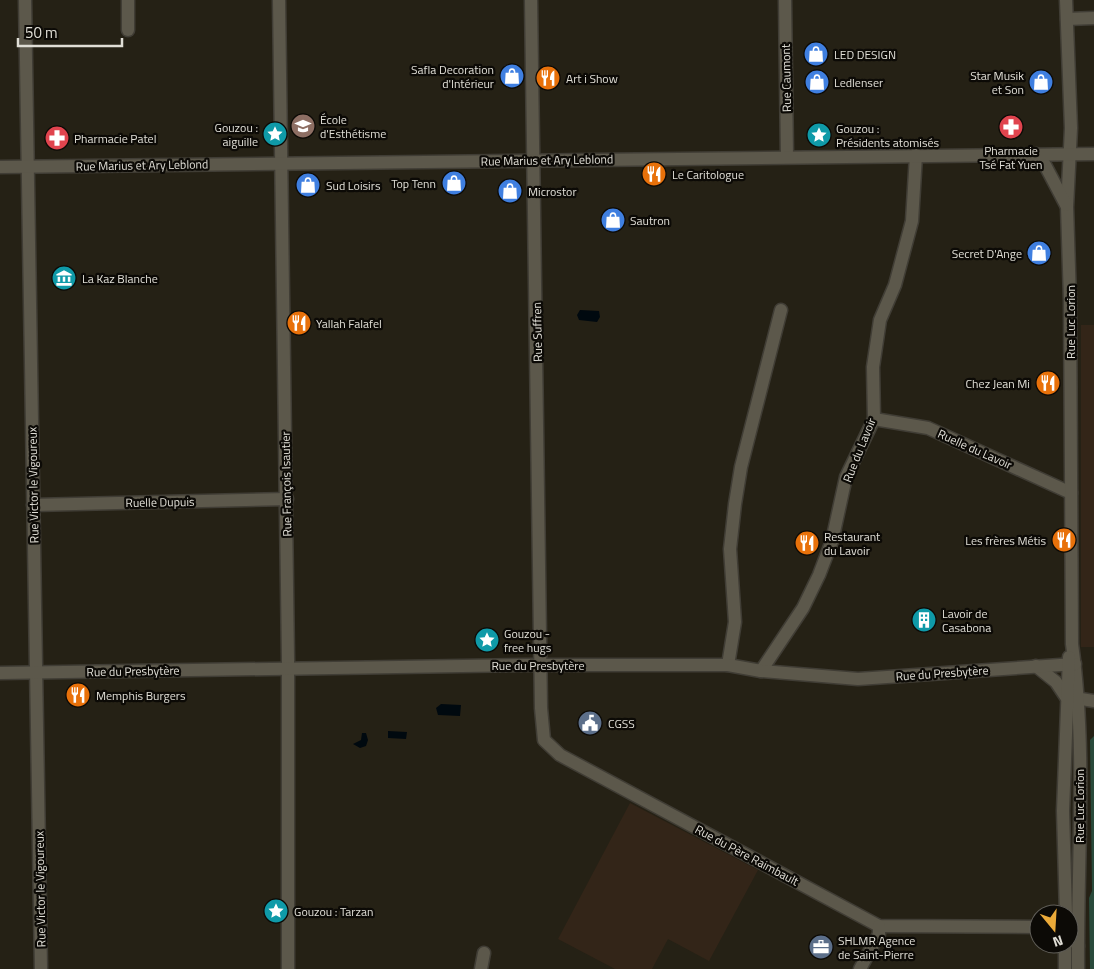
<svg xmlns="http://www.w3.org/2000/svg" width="1094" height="969" font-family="'Titillium Web',sans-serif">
<rect width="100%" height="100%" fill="#252115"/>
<g fill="#332518">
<rect x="1081" y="325" width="13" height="322"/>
<path d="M630,803L758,870L709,961L668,939L652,969H615L558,939Z"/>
</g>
<path fill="#294a3b" d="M1094,736V969H1090L1089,898L1092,891L1090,740Z"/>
<g fill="#00090f">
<path d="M580,310L599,311L600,317L597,322L579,320L577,315Z"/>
<path d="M441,704L461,705L460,716L438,715L436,708Z"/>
<path d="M388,731L407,732L406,739L388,738Z"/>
<path d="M362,733H366L368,740L366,746L360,748L353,744L361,740Z"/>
</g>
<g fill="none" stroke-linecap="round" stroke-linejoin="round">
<defs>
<g id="street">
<path d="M25,0L41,969"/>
<path d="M128,0V30"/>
<path d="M279,0L288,659V969"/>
<path d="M531,0L541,708L544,740L560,755L879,926L1039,927"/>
<path d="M785,0L787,157"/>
<path d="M1067,19L1094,18"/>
<path d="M874,419L928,428L1071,493"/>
<path d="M33,505L287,499"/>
<path d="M728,665L735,622L730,549L735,504L741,467L781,310"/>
<path d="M761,671L803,608L819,575L832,541L846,477L874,419L873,367L880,320L895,285L912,221L916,155"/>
<path d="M1069,697L1094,701"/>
<path d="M1069,934L1078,946"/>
<path d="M481,969L484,953"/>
<path d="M860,969L879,934V926"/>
</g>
<g id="secondary">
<path d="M1066,0L1071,128L1067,207L1070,300L1072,644C1087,751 1077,861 1078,969"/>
<path d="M1036,154L1045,165L1066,205"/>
<path d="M0,167L1094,154"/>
<path d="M1036,666L1056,682L1066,697"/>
<path d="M0,673L526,665H728L761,671L858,679L1075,664"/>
<path d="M1066,914L1063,811L1069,657"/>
<path d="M1065,944V969"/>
</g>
</defs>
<use href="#street" stroke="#403d35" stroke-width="15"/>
<use href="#secondary" stroke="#403d35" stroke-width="15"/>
<use href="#street" stroke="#5c584b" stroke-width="12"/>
<use href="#secondary" stroke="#5c584b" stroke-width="12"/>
</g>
<defs>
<symbol id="shop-disc" viewBox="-11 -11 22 22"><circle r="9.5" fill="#3f7fe0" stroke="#0c0a06"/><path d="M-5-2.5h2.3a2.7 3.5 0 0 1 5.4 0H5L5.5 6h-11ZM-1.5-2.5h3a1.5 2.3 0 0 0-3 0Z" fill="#fff"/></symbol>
<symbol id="restaurant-disc" viewBox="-11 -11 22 22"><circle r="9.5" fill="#e8710a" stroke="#0c0a06"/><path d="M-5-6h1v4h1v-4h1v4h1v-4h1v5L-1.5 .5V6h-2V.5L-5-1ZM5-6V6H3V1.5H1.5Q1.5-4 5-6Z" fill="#fff"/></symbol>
<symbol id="school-disc" viewBox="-11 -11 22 22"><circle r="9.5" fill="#8d6e63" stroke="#0c0a06"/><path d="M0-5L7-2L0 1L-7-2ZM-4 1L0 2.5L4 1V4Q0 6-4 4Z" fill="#fff"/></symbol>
<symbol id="pharmacy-disc" viewBox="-11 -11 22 22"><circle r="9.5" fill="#e0444e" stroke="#0c0a06"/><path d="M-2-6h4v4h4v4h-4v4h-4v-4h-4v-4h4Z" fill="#fff"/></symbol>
<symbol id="sight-disc" viewBox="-11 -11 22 22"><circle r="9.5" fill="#0f9aa8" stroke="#0c0a06"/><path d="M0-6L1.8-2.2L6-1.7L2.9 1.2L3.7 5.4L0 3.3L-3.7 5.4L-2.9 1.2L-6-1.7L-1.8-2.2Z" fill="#fff"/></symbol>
<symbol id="museum-disc" viewBox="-11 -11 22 22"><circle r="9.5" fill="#0f9aa8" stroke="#0c0a06"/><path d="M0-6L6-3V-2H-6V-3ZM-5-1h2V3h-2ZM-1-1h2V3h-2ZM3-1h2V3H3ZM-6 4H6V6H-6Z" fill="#fff"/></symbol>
<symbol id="building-disc" viewBox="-11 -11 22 22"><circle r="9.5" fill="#0f9aa8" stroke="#0c0a06"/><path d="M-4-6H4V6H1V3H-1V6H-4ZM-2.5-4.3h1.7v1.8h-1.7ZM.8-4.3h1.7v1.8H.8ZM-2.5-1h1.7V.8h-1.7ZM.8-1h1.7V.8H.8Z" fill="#fff"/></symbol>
<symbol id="civic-disc" viewBox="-11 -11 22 22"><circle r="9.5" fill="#5c6f8a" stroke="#0c0a06"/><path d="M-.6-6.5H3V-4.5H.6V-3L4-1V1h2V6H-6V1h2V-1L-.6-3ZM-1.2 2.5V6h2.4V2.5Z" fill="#fff"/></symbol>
<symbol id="office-disc" viewBox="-11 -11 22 22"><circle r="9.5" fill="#5c6f8a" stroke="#0c0a06"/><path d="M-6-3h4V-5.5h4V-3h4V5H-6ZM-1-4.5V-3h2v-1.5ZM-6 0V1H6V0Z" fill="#fff"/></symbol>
</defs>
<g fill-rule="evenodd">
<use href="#shop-disc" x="802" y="40" width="28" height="28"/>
<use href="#shop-disc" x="498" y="62" width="28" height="28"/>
<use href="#restaurant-disc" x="534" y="64" width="28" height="28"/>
<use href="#shop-disc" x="803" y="68" width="28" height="28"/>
<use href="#shop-disc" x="1027" y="68" width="28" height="28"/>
<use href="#school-disc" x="289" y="112" width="28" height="28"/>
<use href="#pharmacy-disc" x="997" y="113" width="28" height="28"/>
<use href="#sight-disc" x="261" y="120" width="28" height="28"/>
<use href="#sight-disc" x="805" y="121" width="28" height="28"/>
<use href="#pharmacy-disc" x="43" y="124" width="28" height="28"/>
<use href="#restaurant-disc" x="640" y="160" width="28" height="28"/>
<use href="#shop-disc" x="440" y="169" width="28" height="28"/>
<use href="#shop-disc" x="294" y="171" width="28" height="28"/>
<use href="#shop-disc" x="496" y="177" width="28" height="28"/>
<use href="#shop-disc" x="599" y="206" width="28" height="28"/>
<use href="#shop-disc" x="1025" y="239" width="28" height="28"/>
<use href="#museum-disc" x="50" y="264" width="28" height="28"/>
<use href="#restaurant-disc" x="285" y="309" width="28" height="28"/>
<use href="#restaurant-disc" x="1034" y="369" width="28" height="28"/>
<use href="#restaurant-disc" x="1050" y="526" width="28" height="28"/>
<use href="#restaurant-disc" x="793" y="529" width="28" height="28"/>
<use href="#building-disc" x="910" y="606" width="28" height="28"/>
<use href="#sight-disc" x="473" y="626" width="28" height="28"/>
<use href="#restaurant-disc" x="64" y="681" width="28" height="28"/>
<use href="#civic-disc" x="576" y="709" width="28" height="28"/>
<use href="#sight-disc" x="262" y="897" width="28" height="28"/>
<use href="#office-disc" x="807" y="933" width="28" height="28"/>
</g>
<g text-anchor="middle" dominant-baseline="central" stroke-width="4.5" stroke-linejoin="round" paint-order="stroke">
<g font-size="12" fill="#e0ded6" stroke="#0c0a06" text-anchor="start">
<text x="834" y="54">LED DESIGN</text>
<text x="494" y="69" text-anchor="end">Safla Decoration<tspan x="494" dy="14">d'Intérieur</tspan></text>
<text x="1024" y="75" text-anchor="end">Star Musik<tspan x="1024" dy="14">et Son</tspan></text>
<text x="566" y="78">Art i Show</text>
<text x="834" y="82">Ledlenser</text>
<text x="320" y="119">École<tspan x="320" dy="14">d'Esthétisme</tspan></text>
<text x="258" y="127" text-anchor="end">Gouzou :<tspan x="258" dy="14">aiguille</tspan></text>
<text x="836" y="128">Gouzou :<tspan x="836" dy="14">Présidents atomisés</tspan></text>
<text x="74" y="138">Pharmacie Patel</text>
<text x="1011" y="150" text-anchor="middle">Pharmacie<tspan x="1011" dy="14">Tsé Fat Yuen</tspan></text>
<text x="672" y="174">Le Caritologue</text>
<text x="436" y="183" text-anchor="end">Top Tenn</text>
<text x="326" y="185">Sud Loisirs</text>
<text x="528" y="191">Microstor</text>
<text x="630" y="220">Sautron</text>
<text x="1022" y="253" text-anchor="end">Secret D'Ange</text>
<text x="82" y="278">La Kaz Blanche</text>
<text x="316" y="323">Yallah Falafel</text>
<text x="1030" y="383" text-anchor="end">Chez Jean Mi</text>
<text x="824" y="536">Restaurant<tspan x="824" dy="14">du Lavoir</tspan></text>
<text x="1046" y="540" text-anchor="end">Les frères Métis</text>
<text x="942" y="613">Lavoir de<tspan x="942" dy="14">Casabona</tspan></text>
<text x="504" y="633">Gouzou -<tspan x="504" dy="14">free hugs</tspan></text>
<text x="96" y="695">Memphis Burgers</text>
<text x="608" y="723">CGSS</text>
<text x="294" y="911">Gouzou : Tarzan</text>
<text x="838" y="940">SHLMR Agence<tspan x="838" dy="14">de Saint-Pierre</tspan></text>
</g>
<g font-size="12" fill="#e0ded6" stroke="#0c0a06">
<text transform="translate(786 78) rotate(-91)">Rue Caumont</text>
<text transform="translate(547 160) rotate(-1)">Rue Marius et Ary Leblond</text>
<text transform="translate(142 165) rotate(-1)">Rue Marius et Ary Leblond</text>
<text transform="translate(1070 322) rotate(-90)">Rue Luc Lorion</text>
<text transform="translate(537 332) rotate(-91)">Rue Suffren</text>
<text transform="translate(975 449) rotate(24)">Ruelle du Lavoir</text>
<text transform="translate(859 450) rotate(-68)">Rue du Lavoir</text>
<text transform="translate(286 484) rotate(-91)">Rue François Isautier</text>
<text transform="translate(33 485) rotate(-91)">Rue Victor le Vigoureux</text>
<text transform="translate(160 502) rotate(-1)">Ruelle Dupuis</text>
<text x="538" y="665">Rue du Presbytère</text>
<text transform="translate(133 671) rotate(-1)">Rue du Presbytère</text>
<text transform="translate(942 673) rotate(-4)">Rue du Presbytère</text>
<text transform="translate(1079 806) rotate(-90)">Rue Luc Lorion</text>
<text transform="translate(747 855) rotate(28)">Rue du Père Raimbault</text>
<text transform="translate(40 889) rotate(-91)">Rue Victor le Vigoureux</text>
</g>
</g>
<g transform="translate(1054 929) rotate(162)"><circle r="24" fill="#0c0a06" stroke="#615f59"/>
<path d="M0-4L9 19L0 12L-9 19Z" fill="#ebaa39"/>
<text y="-8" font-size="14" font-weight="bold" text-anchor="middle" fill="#e0ded6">N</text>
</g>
<path d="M18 38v8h104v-8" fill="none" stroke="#e0ded6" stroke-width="2.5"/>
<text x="25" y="38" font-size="15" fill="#e0ded6" stroke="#0c0a06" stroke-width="4" paint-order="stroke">50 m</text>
</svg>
